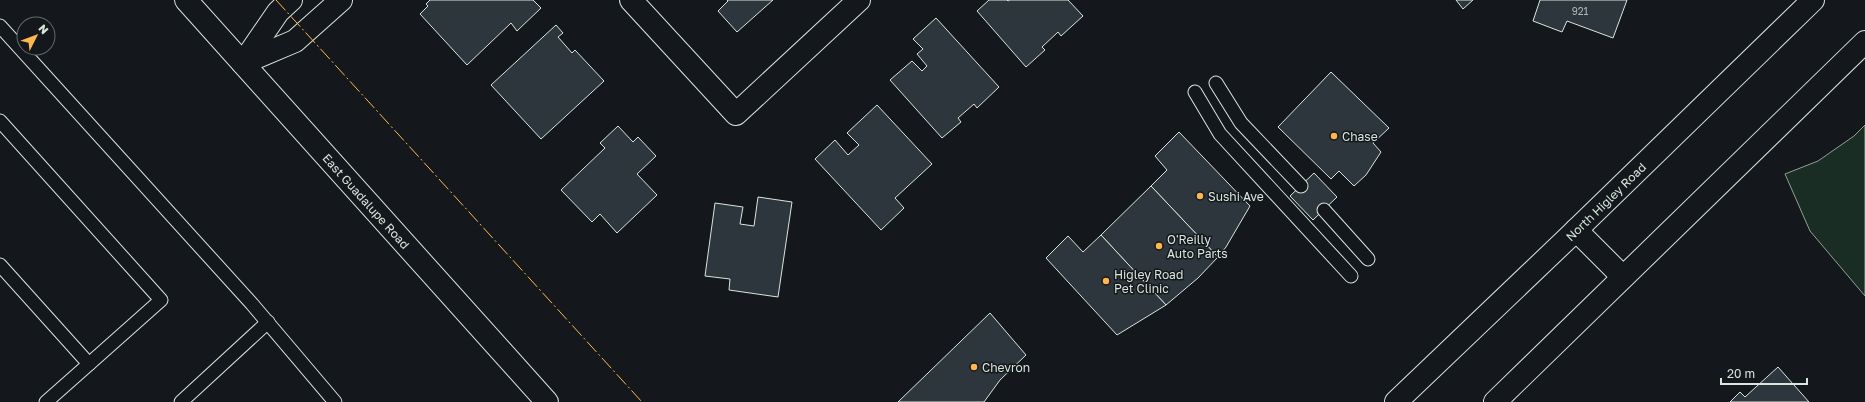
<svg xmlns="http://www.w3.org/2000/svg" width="1865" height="402" font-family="'Golos Text',sans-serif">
<rect width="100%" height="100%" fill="#14181c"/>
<path fill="#1a2d24" stroke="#939e99" d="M1865,125V296L1810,231L1785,174L1818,161L1854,136Z"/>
<g fill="#2c363c" stroke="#d8e6dc">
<path d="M430,0H533L541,8L517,31L511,23L467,65L420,14L428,6L426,4Z"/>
<path d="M727,0H773L737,32L718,11L728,1Z"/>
<path d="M989,0H1007L1008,1L1010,0H1068L1083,16L1061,36L1058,32L1042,47L1045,50L1026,67L977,11Z"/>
<path d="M1456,0H1473L1463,9Z"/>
<path d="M1540,0H1627L1613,38L1567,21L1562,32L1533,21Z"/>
<path d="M936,18L999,87L977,108L974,104L958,118L961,122L942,138L890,80L912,61L922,71L927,66L917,54L923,49L913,39Z"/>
<path d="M556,25L563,33L558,37L572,53L575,50L604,81L541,139L491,85Z"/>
<path d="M1331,72L1389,128L1373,143L1381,152L1366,175L1354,186L1339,171L1331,179L1278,127Z"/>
<path d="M877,105L932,164L895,198L904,208L881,230L815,159L835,140L848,155L859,145L847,133Z"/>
<path d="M618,126L633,142L638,137L656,156L637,174L657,195L617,233L600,214L592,222L561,190L605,148L600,143Z"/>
<path d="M1179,132L1250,206L1226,247L1218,257L1151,186L1167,170L1155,156Z"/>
<path d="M1314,173L1337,197L1313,220L1290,196Z"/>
<path d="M1151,186L1218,257L1198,278L1166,305L1101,235Z"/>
<path d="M758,197L792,202L778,297L729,290L730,279L705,276L715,203L743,207L740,224L754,226Z"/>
<path d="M1101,235L1166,305L1117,335L1046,258L1068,236L1083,252Z"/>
<path d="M990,313L1026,355L1000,380L984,402H898Z"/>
<path d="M1778,367L1809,402H1730L1740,392L1745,397Z"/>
</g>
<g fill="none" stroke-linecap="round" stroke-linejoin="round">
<defs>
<g id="service">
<path d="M0,26L252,304L335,402"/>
<path d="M1216,83L1241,123L1301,186"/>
<path d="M1195,92L1220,134L1351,276"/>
<path d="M0,121L161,300L89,364"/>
<path d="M1324,210L1368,259"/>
<path d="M0,265L89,364L46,402"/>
<path d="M181,402L268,322"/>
</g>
<g id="minor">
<path d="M631,0L736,114L859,0"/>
<path d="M243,63L295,41L341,0"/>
<path d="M243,63L278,12L291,0"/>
</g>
<g id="secondary">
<path id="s1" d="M186,0L547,402"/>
<path d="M1576,230L1623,277"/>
<path id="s2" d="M1396,402L1571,235L1813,0"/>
<path d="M1495,402L1865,42"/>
</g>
</defs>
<use href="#service" stroke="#d8e6dc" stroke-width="15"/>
<use href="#minor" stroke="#d8e6dc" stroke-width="24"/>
<use href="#secondary" stroke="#d8e6dc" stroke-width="24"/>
<use href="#service" stroke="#14181c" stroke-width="13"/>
<use href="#minor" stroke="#14181c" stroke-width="22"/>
<use href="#secondary" stroke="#14181c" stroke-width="22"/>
<path stroke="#ffb74d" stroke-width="1" stroke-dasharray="14 3 2 3" stroke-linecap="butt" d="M276,0L642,402"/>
</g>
<g fill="#ffb74d" stroke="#14181c" stroke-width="1.5">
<circle cx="1334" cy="136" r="4"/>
<circle cx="1200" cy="196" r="4"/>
<circle cx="1159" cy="246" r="4"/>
<circle cx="1106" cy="281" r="4"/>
<circle cx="974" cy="367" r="4"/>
</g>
<g text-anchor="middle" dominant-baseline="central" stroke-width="3" stroke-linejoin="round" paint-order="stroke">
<g font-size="10" fill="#adbab4">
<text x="1580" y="11">921</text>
</g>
<g font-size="12" fill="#d8e6dc" stroke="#14181c" text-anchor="start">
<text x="1342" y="136">Chase</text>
<text x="1208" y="196">Sushi Ave</text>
<text x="1167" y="239">O'Reilly<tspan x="1167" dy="14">Auto Parts</tspan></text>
<text x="1114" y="274">Higley Road<tspan x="1114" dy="14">Pet Clinic</tspan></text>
<text x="982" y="367">Chevron</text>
</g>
<g font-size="12" fill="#d8e6dc" stroke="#14181c">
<text stroke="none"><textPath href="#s1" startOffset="270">East Guadalupe Road</textPath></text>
<text stroke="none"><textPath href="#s2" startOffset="290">North Higley Road</textPath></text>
</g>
</g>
<g transform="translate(36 36) rotate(48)"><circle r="19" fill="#14181c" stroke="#626a69"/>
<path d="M0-3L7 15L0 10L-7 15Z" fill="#ffb74d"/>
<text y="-6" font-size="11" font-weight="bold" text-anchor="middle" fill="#d8e6dc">N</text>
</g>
<path d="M1721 378v6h86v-6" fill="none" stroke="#d8e6dc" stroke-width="2"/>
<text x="1727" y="378" font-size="12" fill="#d8e6dc" stroke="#14181c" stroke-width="3" paint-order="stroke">20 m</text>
</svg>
